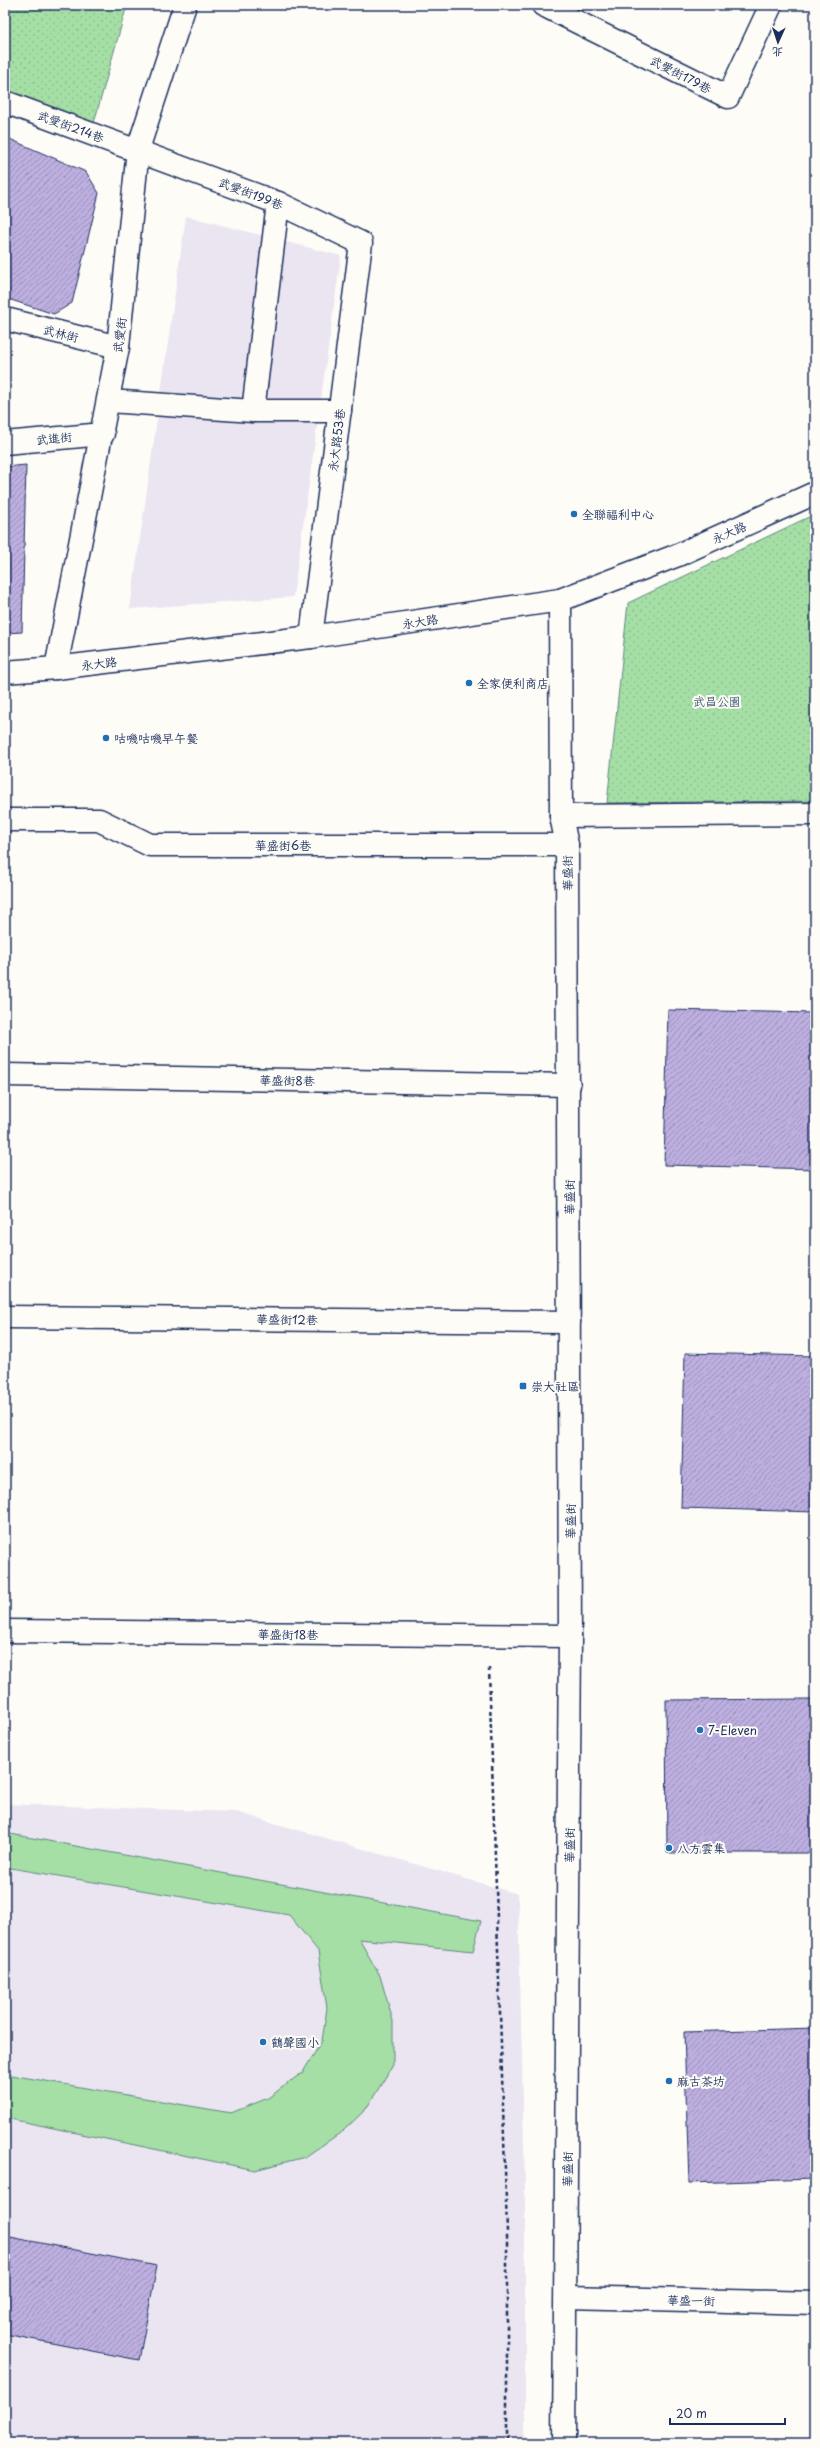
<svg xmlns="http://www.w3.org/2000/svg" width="820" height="2448" font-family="'Playpen Sans','LXGW WenKai TC',sans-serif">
<defs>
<pattern id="park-dots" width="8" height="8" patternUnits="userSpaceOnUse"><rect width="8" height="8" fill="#a5dfa5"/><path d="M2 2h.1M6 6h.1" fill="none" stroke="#8dc090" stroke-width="1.8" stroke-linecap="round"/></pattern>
<pattern id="building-hatch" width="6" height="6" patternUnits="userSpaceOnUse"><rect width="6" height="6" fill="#bdafe0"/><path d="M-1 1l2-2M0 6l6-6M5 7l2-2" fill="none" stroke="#998fb9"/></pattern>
</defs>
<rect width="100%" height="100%" fill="#fdfcf7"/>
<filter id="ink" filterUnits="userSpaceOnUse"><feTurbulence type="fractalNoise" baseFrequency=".025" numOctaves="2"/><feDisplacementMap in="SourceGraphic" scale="8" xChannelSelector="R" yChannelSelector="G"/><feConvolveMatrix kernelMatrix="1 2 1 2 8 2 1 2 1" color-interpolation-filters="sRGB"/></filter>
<g filter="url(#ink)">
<g fill="#eae5f0">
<path d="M186,216L341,256L293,597L130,609Z"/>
<path d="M5,1804L236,1812L518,1894L525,2189V2443H5Z"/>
</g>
<path fill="#a5dfa5" stroke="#608782" d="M5,1833L481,1921L473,1951L359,1939L380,1976L393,2021V2065L366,2109L343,2131L305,2157L255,2170L5,2118V2074L231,2113L268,2098L303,2072L322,2041L327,2008L318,1951L289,1915L5,1867Z"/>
<g fill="url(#park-dots)" stroke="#608782">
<path d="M5,5H127L90,137L5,107Z"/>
<path d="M815,514V801L607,803L628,603Z"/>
</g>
<g fill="url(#building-hatch)" stroke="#1b2f5e">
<path d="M5,137L86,172L99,193L72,303L54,314L5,298Z"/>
<path d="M26,465L22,632L5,633V467Z"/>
<path d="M668,1010L815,1013V1169L664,1165Z"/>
<path d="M685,1353L815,1356V1512L681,1508Z"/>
<path d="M815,1699V1853H667L666,1700Z"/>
<path d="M815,2028V2179L689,2183L684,2032Z"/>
<path d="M5,2236L157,2266L139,2360L5,2334Z"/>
</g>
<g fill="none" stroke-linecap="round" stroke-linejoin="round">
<defs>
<g id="minor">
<path d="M543,5L728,97L771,5"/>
<path d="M5,102L278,203L361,243L311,637"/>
<path d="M5,319L118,347"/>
<path d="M109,401L253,411H340"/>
<path d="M253,411L278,203"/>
<path d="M5,443L103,434"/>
<path d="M560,600L561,816L567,845L570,1636L564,2443"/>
<path d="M56,668L118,347L138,149L185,5"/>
<path d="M5,672L56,668L311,637L560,600L678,555L815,493"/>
<path d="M561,816L815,814"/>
<path d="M5,820H99L150,845H567"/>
<path d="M5,1075L569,1085"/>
<path d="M5,1317L569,1322"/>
<path d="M5,1631L570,1636"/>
<path d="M567,2297L815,2303"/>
</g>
</defs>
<use href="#minor" stroke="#1b2f5e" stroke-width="25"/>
<path stroke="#1b2f5e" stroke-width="2.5" stroke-dasharray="4 3" stroke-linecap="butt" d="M489,1668L507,2232V2443"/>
<use href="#minor" stroke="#fdfcf7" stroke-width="22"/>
</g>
</g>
<g fill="#1f6fb2" stroke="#fdfcf7" stroke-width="1.5">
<circle cx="574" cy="514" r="4"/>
<circle cx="469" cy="683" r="4"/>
<circle cx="106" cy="738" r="4"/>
<rect x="519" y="1382" width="8" height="8" rx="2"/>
<circle cx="700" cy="1730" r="4"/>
<circle cx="669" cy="1848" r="4"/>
<circle cx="263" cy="2042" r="4"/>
<circle cx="669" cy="2081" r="4"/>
</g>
<g text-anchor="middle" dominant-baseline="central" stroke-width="4" stroke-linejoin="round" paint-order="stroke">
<g font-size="12" fill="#1b2f5e" stroke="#fdfcf7">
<text transform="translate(681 74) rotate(27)">武愛街179巷</text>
<text transform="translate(71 126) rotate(20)">武愛街214巷</text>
<text transform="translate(251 193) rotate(21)">武愛街199巷</text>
<text transform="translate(61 333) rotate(14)">武林街</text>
<text transform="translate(119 335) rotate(-83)">武愛街</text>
<text transform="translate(54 438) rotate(-6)">武進街</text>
<text transform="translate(336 440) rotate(-83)">永大路53巷</text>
<text transform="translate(729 532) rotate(-24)">永大路</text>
<text transform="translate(420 621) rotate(-9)">永大路</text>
<text transform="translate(99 663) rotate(-7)">永大路</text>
<text x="283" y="845">華盛街6巷</text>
<text transform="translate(567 873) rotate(-91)">華盛街</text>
<text transform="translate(287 1080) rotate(1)">華盛街8巷</text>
<text transform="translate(569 1197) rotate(-90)">華盛街</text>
<text transform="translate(287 1319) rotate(1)">華盛街12巷</text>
<text transform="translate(570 1521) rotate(-90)">華盛街</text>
<text transform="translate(288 1634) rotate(1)">華盛街18巷</text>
<text transform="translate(569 1845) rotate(-90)">華盛街</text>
<text transform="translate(567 2169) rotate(-90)">華盛街</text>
<text transform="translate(691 2300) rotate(1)">華盛一街</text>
</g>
<g font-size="12" fill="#1b2f5e" stroke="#fdfcf7" text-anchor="start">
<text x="582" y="514">全聯福利中心</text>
<text x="477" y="683">全家便利商店</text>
<text x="114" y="738">咕嘰咕嘰早午餐</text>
<text x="531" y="1386">崇大社區</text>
<text x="708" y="1730">7-Eleven</text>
<text x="677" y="1848">八方雲集</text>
<text x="271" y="2042">鶴聲國小</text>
<text x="677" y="2081">麻古茶坊</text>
</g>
<g font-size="12" fill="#3e5b70" stroke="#fdfcf7">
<text x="717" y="701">武昌公園</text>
</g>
</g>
<rect width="820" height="2448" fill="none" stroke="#fdfcf7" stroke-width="20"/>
<rect x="10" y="10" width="800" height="2428" fill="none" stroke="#1b2f5e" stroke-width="1.5" filter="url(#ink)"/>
<g transform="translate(778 42) rotate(183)" stroke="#fdfcf7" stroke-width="3" paint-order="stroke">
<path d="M0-3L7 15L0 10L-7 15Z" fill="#1b2f5e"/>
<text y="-6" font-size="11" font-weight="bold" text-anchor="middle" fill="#1b2f5e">北</text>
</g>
<path d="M670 2418v6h115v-6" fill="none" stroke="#1b2f5e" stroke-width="2"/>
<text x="676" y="2418" font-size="12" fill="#1b2f5e" stroke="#fdfcf7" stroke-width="3" paint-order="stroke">20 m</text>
</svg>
